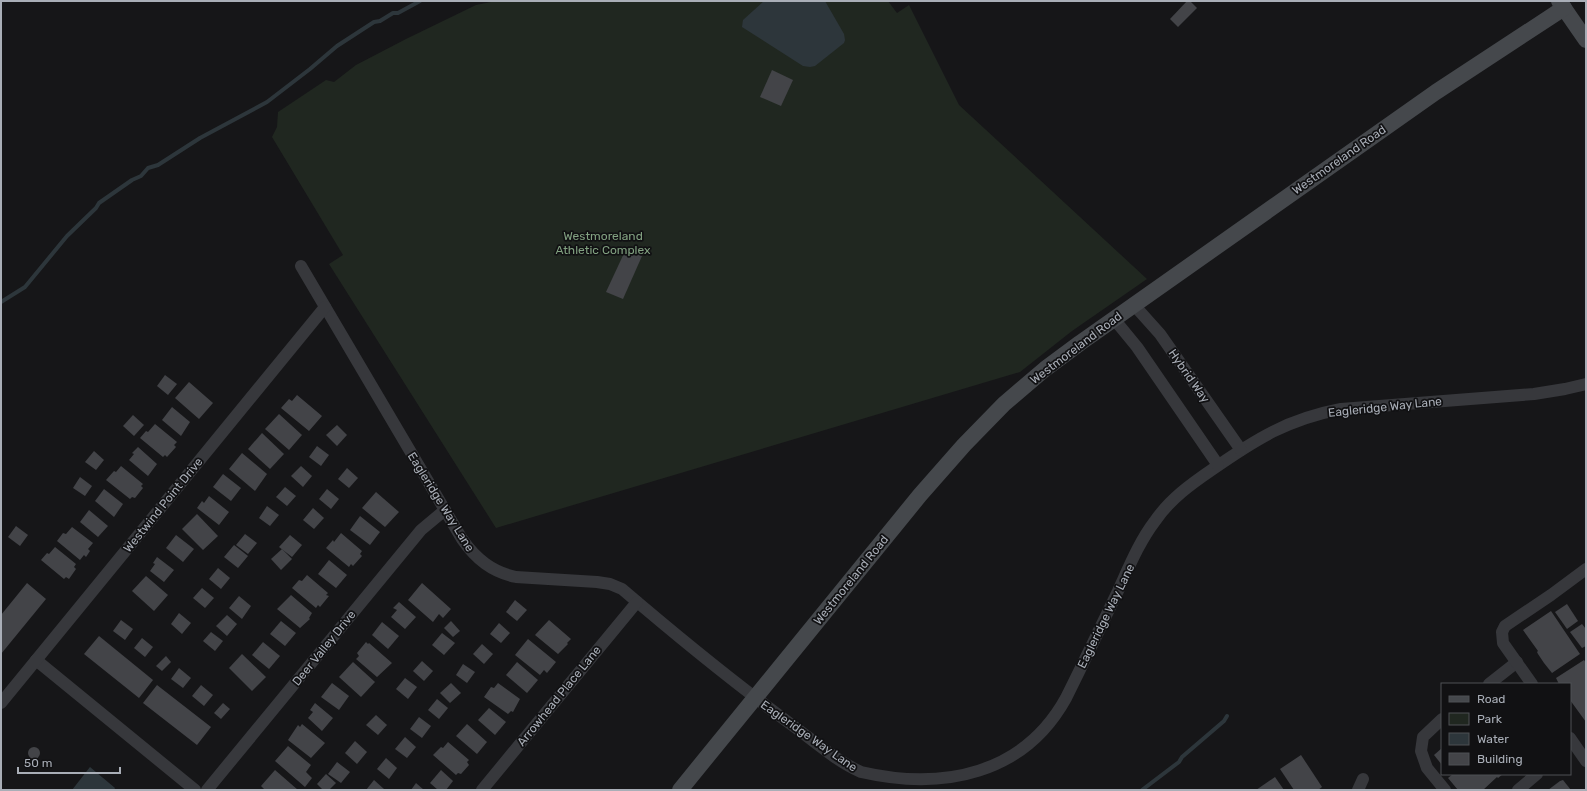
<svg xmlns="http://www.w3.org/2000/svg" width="1587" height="791" font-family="Rubik,sans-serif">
<rect width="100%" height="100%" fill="#161618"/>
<path fill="#202720" d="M496,1H888L897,13L909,5L959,105L1147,279L1072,331L1020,372L496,528L329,264L343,255L272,137L277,127L278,112L326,80L334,82L356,65L406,39L476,5Z"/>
<g fill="#2d363b">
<path d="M764,1H825L844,34L845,40L844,43L815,66L810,67L803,66L742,27L743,20Z"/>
<path d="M90,767L115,788L114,790H72Z"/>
</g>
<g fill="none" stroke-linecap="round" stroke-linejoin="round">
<g stroke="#2d363b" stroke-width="4">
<path d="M1,302L25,287L67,236L96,208L99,203L132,180L141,176L148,168L158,165L200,138L267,102L310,69L337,46L374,22L380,21L393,13H398L420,1"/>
<path d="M1142,790L1179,762L1182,757L1224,721L1227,716"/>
</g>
</g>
<g fill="#434448">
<path d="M1187,1H1190L1197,8L1178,27L1170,19Z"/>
<path d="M772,70L793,80L781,106L760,97Z"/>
<path d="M626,249L642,256L623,299L606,292Z"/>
<path d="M165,375L177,384L168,395L157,386Z"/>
<path d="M189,382L213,403L199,419L175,398Z"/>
<path d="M297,395L322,416L309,431L281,408L289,399L292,401Z"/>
<path d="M172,407L190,422L181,436L162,420Z"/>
<path d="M279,414L302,435L289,450L265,429Z"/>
<path d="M133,415L144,425L134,436L123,426Z"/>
<path d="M155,424L177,442L174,445L176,447L167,457L165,455L163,457L140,438L146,431L148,432Z"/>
<path d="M337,425L347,435L337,446L326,435Z"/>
<path d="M262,433L284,454L270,469L248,449Z"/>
<path d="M317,446L329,455L321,466L309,457Z"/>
<path d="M138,447L157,464L148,476L129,460L134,454L132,453Z"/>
<path d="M94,451L104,460L96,470L85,462Z"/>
<path d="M242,453L267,474L255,491L229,469Z"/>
<path d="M121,466L143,484L141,486L143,488L135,498L132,497L130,499L106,480L114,471L116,472Z"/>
<path d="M301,466L312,476L303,487L291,476Z"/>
<path d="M347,468L358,478L349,488L338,479Z"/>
<path d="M223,474L241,488L231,501L213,487Z"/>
<path d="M80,477L92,486L85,496L73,488Z"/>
<path d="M285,487L296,496L287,506L276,497Z"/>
<path d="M104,489L123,504L114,517L95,501Z"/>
<path d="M327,489L339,499L331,509L319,499Z"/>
<path d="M376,492L399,512L385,527L362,508Z"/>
<path d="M209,496L229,512L219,525L197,508L202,501L204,503Z"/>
<path d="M267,506L279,515L270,526L259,518Z"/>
<path d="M313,508L324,518L314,529L303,520Z"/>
<path d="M89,510L108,526L98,537L80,522Z"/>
<path d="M197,514L218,536L203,550L182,529Z"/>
<path d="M360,516L380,532L370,545L350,530Z"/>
<path d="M16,526L28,535L20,546L8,537Z"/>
<path d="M72,527L93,543L88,549L90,551L86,557L84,555L80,560L57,541L63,533L66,534Z"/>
<path d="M341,533L362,551L360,554L362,556L353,566L351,564L349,567L326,548L333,540L334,542Z"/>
<path d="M245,534L257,543L248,554L236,545Z"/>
<path d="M176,535L194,549L183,562L166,548Z"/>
<path d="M290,535L302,545L292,557L279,547Z"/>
<path d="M234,545L248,556L238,568L224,557Z"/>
<path d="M55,547L76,564L74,567L76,569L69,579L66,577L64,579L41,560L47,553L49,554Z"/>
<path d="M282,549L292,559L281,570L271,559Z"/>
<path d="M157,557L174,570L164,582L150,571L155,564L153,563Z"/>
<path d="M329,560L347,575L336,588L318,574Z"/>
<path d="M218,568L230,578L221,589L209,579Z"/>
<path d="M307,575L328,593L326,595L329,596L320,607L318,605L316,608L292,588L299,580L302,581Z"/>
<path d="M146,576L168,595L154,611L132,591Z"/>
<path d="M27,583L46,599L1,654V615Z"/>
<path d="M422,583L451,609L443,618L439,614L433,622L408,600Z"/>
<path d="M202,588L214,598L205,608L193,598Z"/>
<path d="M291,595L312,613L309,618L310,619L300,628L277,609Z"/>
<path d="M239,596L251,606L242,619L229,608Z"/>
<path d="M515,600L527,610L517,621L506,612Z"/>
<path d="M399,602L416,617L405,629L391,617L397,610L393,608Z"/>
<path d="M1567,604L1578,621L1567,629L1555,612Z"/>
<path d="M1551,611L1580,654L1552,673L1544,663L1538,654L1537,652L1538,651L1523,630Z"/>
<path d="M179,613L191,623L182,634L171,624Z"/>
<path d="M227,615L237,624L227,636L216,626Z"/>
<path d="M121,620L133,629L125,640L113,631Z"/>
<path d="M549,620L571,639L567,643L568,644L558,654L535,635Z"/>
<path d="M281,621L296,633L285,646L270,634Z"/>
<path d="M451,621L460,631L453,637L444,628Z"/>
<path d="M382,622L399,636L388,649L372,635Z"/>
<path d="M499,623L510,633L501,643L490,634Z"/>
<path d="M1582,624L1586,629V646L1582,648L1570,632Z"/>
<path d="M211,632L223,641L215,651L203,641Z"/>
<path d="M442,633L455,643L444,655L432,645Z"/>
<path d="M99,636L153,680L139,698L84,654Z"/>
<path d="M142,638L153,647L145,657L134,648Z"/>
<path d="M528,639L556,662L547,673L544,670L540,675L515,655Z"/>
<path d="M263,642L280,656L269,669L252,655Z"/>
<path d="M366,642L368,644L369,643L392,663L377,677L356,659L359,656L357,653Z"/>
<path d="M482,644L493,654L484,664L473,654Z"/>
<path d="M242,654L266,677L252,691L229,668Z"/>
<path d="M166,656L171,662L162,671L156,666Z"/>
<path d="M1584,660L1586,663V722L1570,700V684H1559L1556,678Z"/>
<path d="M422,661L433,671L424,681L413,671Z"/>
<path d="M353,662L375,682L361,697L339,677Z"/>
<path d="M517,662L538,680L527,693L506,675Z"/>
<path d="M463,664L475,672L467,683L456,675Z"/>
<path d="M179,668L191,678L183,688L171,679Z"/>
<path d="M405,678L417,687L408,699L396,689Z"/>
<path d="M332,683L349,696L339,710L321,697Z"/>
<path d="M451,683L461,693L450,703L440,693Z"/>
<path d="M498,683L520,699L513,712L511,711L508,714L484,697L491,687L494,688Z"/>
<path d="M157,685L211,727L197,745L143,703Z"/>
<path d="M201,685L213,695L204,706L192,696Z"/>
<path d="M437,699L448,708L439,719L428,710Z"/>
<path d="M223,703L230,709L221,719L214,713Z"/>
<path d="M315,703L333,718L322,731L308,718L313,712L310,710Z"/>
<path d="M489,708L506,722L495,735L478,720Z"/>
<path d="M376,715L387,725L378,735L366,725Z"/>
<path d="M419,717L431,726L422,738L410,729Z"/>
<path d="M302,724L325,743L311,758L288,740L298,725L300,727Z"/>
<path d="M467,724L487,742L477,754L456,736Z"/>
<path d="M405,737L416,747L407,758L395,749Z"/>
<path d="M355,741L367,752L357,764L345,753Z"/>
<path d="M448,742L469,760L467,762L469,765L461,774L458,773L456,775L433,755L441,747L443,748Z"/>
<path d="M288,746L311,765L306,772L312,778L305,787L275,761Z"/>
<circle cx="34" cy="753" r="6"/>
<path d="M1442,748V765L1434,755Z"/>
<path d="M1301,755L1322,787L1318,790H1294L1280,769Z"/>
<path d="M386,758L397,768L389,779L377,769Z"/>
<path d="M337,762L350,772L341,783L328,774Z"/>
<path d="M275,770L298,790H265L261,786Z"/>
<path d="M441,770L453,781L446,790H438L430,783Z"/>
<path d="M326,774L336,783L329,790H323L317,784Z"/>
<path d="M1453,774H1503L1498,778L1497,777L1483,790H1458L1448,778Z"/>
<path d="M1275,777L1284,790H1256Z"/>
<path d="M374,780L384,789L383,790H366Z"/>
<path d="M1563,780L1571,790H1548L1560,781Z"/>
<path d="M416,783L424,790H411Z"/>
</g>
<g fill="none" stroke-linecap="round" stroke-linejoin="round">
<g stroke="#37383c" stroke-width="12">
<path d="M301,266L462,539C476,559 492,572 516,577L597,582L610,584L622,589C677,636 733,682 792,725C814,741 836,761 861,772C944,791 1024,774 1066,698C1084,662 1101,626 1118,591C1129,567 1139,542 1155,521C1170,499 1191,484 1213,469C1256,439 1288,419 1341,409L1534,394L1565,389L1586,384"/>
<path d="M1134,305L1160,334L1241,450"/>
<path d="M1114,319L1137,347L1218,465"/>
<path d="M36,660L195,790"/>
<path d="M1489,684L1517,662"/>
<path d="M1532,684L1503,643L1502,632L1505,626L1551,595L1586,569"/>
<path d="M1,703L325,307"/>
<path d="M1442,719L1423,737L1421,751L1427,768L1445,790"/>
<path d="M1570,738L1586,761"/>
<path d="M207,790L421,530L445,510"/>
<path d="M482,790L637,602"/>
<path d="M1358,790L1363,779"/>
<path d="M1518,790L1537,774"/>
</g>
<g stroke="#45484c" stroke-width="16">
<path d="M1559,1L1586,40"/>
<path d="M680,790L920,495L964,445L1004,404L1045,369L1080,343L1436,92L1564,8"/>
</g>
</g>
<g text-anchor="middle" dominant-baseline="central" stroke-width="3.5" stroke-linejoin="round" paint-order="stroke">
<g font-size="12" fill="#a9aeb7" stroke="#111113">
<text transform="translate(1339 160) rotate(-35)">Westmoreland Road</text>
<text transform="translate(1076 348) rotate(-37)">Westmoreland Road</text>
<text transform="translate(1189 376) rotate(55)">Hybrid Way</text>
<text transform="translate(1385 407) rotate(-6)">Eagleridge Way Lane</text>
<text transform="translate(441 502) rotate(58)">Eagleridge Way Lane</text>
<text transform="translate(163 505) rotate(-51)">Westwind Point Drive</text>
<text transform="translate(851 580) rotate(-51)">Westmoreland Road</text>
<text transform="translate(1106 616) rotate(-64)">Eagleridge Way Lane</text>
<text transform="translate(324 648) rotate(-51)">Deer Valley Drive</text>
<text transform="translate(559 696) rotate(-51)">Arrowhead Place Lane</text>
<text transform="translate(809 736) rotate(35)">Eagleridge Way Lane</text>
</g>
<g font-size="12" fill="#82a181" stroke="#111113">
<text x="603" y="236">Westmoreland<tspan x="603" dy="14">Athletic Complex</tspan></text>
</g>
</g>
<rect width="1587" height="791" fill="none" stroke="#a9aeb7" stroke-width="4"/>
<rect x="1441" y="683" width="130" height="92" fill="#111113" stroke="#4e5055"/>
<rect x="1449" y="696" width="20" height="6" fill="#45484c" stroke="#4e5055"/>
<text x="1477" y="703" font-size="12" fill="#a9aeb7">Road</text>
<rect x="1449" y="713" width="20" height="12" fill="#202720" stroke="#4e5055"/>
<text x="1477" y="723" font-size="12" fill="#a9aeb7">Park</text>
<rect x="1449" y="733" width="20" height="12" fill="#2d363b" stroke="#4e5055"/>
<text x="1477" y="743" font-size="12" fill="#a9aeb7">Water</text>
<rect x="1449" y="753" width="20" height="12" fill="#434448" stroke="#4e5055"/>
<text x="1477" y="763" font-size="12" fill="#a9aeb7">Building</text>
<path d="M18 767v6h102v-6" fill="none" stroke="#a9aeb7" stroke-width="2"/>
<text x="24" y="767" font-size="12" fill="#a9aeb7" stroke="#111113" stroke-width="3" paint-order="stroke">50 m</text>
</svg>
